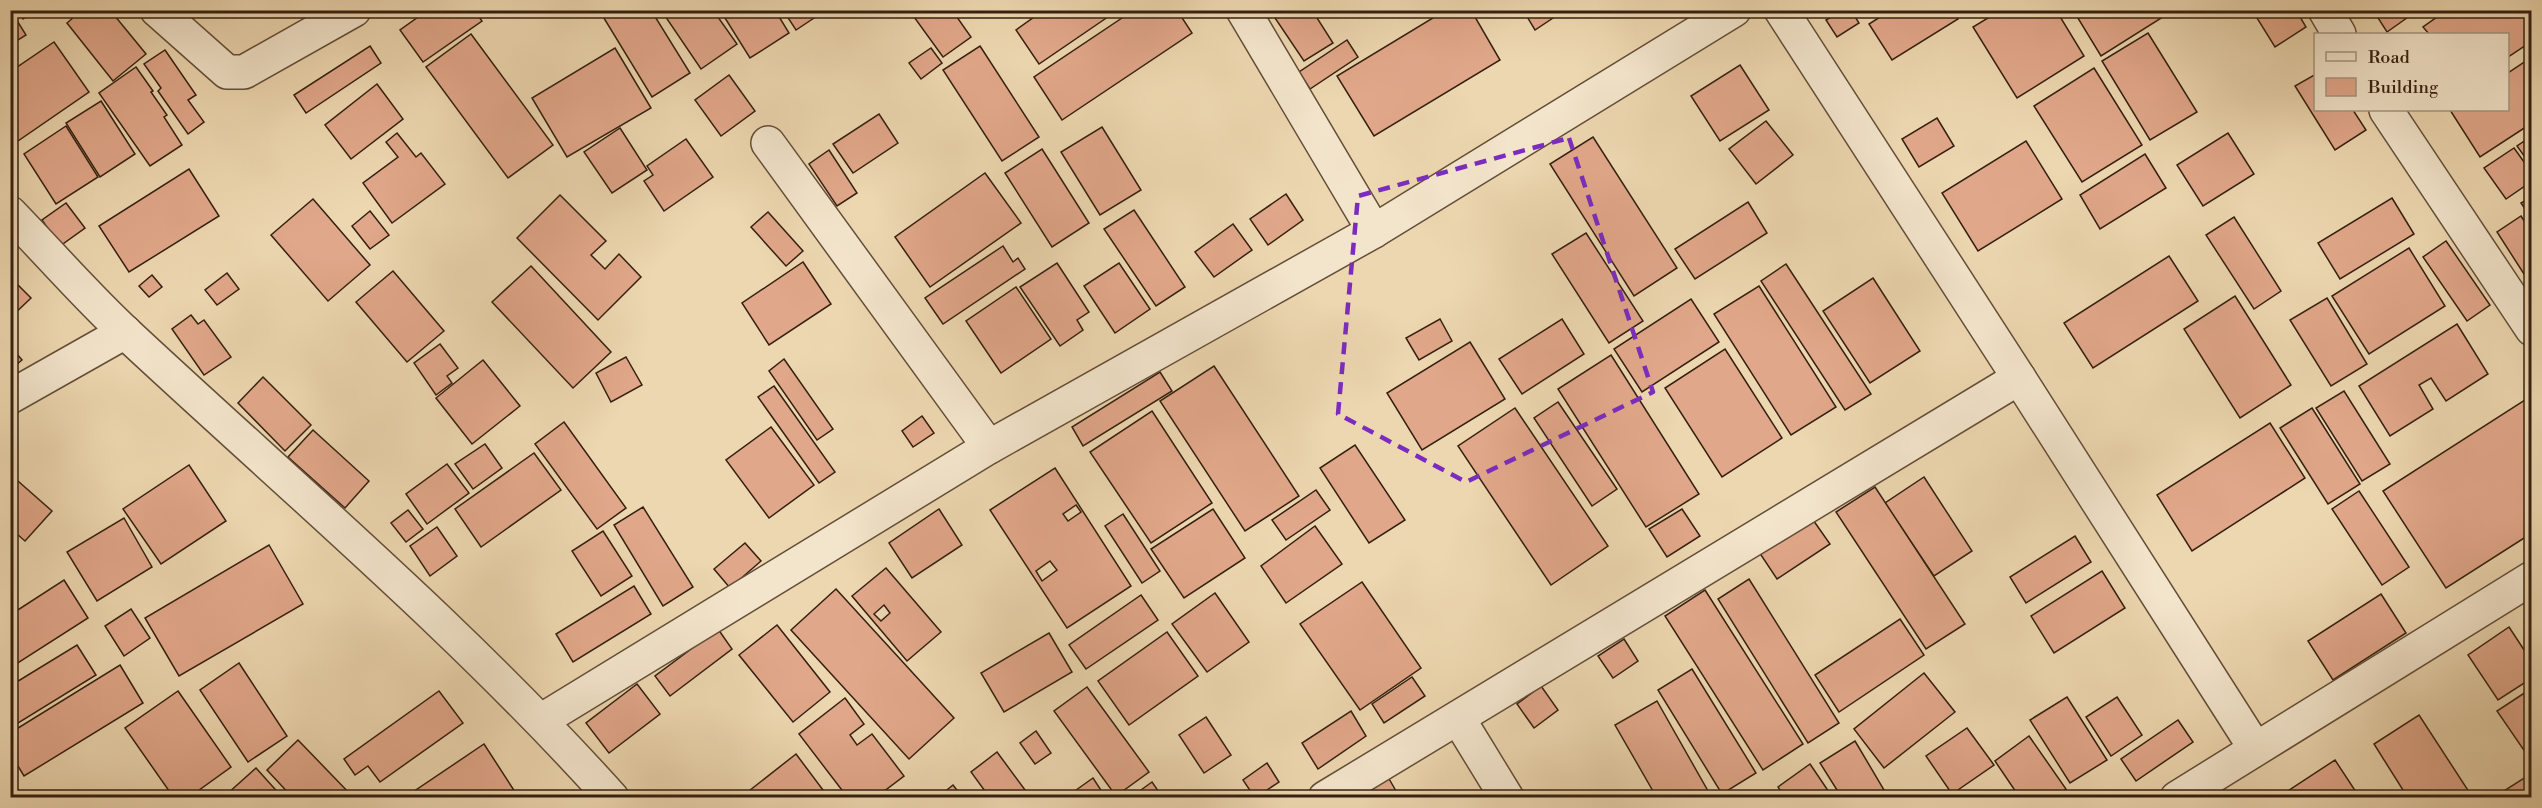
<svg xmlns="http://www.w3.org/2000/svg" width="2542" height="808" font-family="'Libre Bodoni',serif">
<rect width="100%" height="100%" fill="#edd7b0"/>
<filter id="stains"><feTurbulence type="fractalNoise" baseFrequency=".00333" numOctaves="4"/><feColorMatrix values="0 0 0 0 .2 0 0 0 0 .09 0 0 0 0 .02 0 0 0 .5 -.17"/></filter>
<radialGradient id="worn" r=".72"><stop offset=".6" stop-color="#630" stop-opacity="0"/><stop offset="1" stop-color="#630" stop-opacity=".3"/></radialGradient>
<g fill="#e1a78a" stroke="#352010" stroke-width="1.5" fill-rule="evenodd">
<path d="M17,10H35L23,19Z"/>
<path d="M82,10H110L146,54L113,81L67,23Z"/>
<path d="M428,10H474L482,21L423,62L400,30Z"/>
<path d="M599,10H651L690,73L652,97Z"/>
<path d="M661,10H713L737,44L701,69Z"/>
<path d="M720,10H775L789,33L750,58Z"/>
<path d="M783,10H826L796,30Z"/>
<path d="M909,10H952L971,37L943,57Z"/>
<path d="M1044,10H1118L1039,64L1016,30Z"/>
<path d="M1134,10H1177L1192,33L1062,120L1034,77Z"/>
<path d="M1286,10H1312L1333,43L1304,61L1275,18Z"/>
<path d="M1446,10H1471L1500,60L1374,136L1337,76Z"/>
<path d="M1523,10H1565L1535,30Z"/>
<path d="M1843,10H1851L1859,23L1837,37L1826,20Z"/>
<path d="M1891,10H1953L1958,19L1892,60L1869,24Z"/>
<path d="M2001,10H2056L2084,56L2017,98L1973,27Z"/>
<path d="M2073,10H2174L2101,56Z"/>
<path d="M2252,10H2296L2306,27L2275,47Z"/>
<path d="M2373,10H2418L2387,32Z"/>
<path d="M2447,10H2532V41L2508,57V34H2429L2423,27Z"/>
<path d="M16,19L26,35L10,45V23Z"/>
<path d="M2148,33L2197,112L2150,140L2102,61Z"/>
<path d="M471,34L553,145L508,178L426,67Z"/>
<path d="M1347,40L1358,57L1310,89L1299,72Z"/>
<path d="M54,42L89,92L15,143L10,136V72Z"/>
<path d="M370,46L381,63L306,113L294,95Z"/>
<path d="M980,46L1039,137L1002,161L943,70Z"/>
<path d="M615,48L651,108L567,157L532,98Z"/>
<path d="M931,48L942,63L921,79L909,63Z"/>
<path d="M165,50L196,95L188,100L204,122L188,134L158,91L161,88L144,64Z"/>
<path d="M2532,57V123L2480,157L2450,110H2508V73Z"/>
<path d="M1740,65L1769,110L1720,141L1691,96Z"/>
<path d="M136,67L153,91L151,92L167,115L164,117L182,145L150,166L99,93Z"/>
<path d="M2094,68L2142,145L2082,182L2034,106Z"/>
<path d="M2316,74V110H2353L2366,130L2335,150L2295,86Z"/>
<path d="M729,75L755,111L721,136L695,100Z"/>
<path d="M377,84L403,119L351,159L325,125Z"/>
<path d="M101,101L135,154L100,177L66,123Z"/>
<path d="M879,114L898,143L853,173L833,144Z"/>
<path d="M1937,118L1954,146L1919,167L1902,139Z"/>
<path d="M1766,121L1793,155L1756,184L1729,149Z"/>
<path d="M66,126L98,177L56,204L24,154Z"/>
<path d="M1102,127L1141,190L1100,215L1061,152Z"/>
<path d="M620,128L647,170L612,193L584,152Z"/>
<path d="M397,133L416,157L421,153L445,184L392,223L363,183L398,157L386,142Z"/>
<path d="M2228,133L2254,174L2203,206L2177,165Z"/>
<path d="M2532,136V167L2517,146Z"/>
<path d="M1593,137L1677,268L1634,296L1550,164Z"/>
<path d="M686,139L713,177L664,211L644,181L653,175L647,166Z"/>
<path d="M2026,141L2062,199L1978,251L1942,193Z"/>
<path d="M2514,148L2532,173V181L2506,199L2484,168Z"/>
<path d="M1042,149L1089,223L1052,247L1005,173Z"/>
<path d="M829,150L857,193L837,206L809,164Z"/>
<path d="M2145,154L2166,188L2100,229L2080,195Z"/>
<path d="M189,169L219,216L129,272L99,226Z"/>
<path d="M985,173L1021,223L930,287L895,237Z"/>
<path d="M1286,194L1303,220L1268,245L1250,219Z"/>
<path d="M560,195L606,241L591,255L605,269L619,254L641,277L598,320L517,238Z"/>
<path d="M2532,197V219L2521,203Z"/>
<path d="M2392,198L2414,234L2340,279L2318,243Z"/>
<path d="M313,199L370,265L328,301L271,235Z"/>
<path d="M1748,202L1767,233L1695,279L1675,249Z"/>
<path d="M66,203L85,228L60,246L42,220Z"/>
<path d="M1134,210L1185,287L1156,306L1104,229Z"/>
<path d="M370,211L389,235L370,249L352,226Z"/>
<path d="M768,212L803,251L786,266L751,227Z"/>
<path d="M2521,216L2532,233V270L2524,274L2497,232Z"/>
<path d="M2234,217L2281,291L2254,309L2206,235Z"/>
<path d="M1233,224L1252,250L1214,277L1195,252Z"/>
<path d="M1586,233L1643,321L1609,343L1552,254Z"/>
<path d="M2446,241L2490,305L2467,321L2423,257Z"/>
<path d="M1003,246L1013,262L1018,258L1025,269L943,324L925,298Z"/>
<path d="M2409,248L2445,306L2369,354L2332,296Z"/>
<path d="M2169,256L2198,301L2093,368L2064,323Z"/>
<path d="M803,262L831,304L769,345L742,303Z"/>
<path d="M1057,263L1089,312L1077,320L1083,330L1060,346L1020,287Z"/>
<path d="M1119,263L1150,309L1115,333L1084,286Z"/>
<path d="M1786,264L1871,394L1845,410L1761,281Z"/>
<path d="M531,266L611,352L573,388L492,302Z"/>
<path d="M393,271L444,331L407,362L356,302Z"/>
<path d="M227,273L239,289L217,305L205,290Z"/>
<path d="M152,275L162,287L149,297L139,286Z"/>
<path d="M10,277L31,298L10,318Z"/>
<path d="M1873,278L1920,351L1870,383L1823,311Z"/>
<path d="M1759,286L1836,407L1791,435L1714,314Z"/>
<path d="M1016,287L1051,339L1001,373L966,321Z"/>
<path d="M2235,296L2291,385L2240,418L2184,329Z"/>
<path d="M2327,298L2367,364L2331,386L2290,320Z"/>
<path d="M1691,299L1719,342L1642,392L1614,349Z"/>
<path d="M191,315L198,324L204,320L231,357L204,375L172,329Z"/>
<path d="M1440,319L1452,341L1419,360L1406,338Z"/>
<path d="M1562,319L1584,354L1522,394L1499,359Z"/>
<path d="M2457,324L2488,374L2446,401L2431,378L2419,385L2433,409L2390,436L2359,386Z"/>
<path d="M1470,342L1505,399L1422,450L1387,393Z"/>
<path d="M440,344L458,368L447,376L452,383L436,395L414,363Z"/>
<path d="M10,346L22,360L10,370Z"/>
<path d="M1725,349L1782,438L1722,477L1665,388Z"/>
<path d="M1611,355L1699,494L1646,527L1558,389Z"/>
<path d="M626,357L642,385L611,402L596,373Z"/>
<path d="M784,359L833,429L817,440L769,371Z"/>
<path d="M483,360L520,406L472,444L436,398Z"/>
<path d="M1214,366L1299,496L1245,531L1160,401Z"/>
<path d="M1160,372L1172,391L1083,446L1072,427Z"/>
<path d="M263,377L311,425L285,451L238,403Z"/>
<path d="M774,386L835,472L819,483L758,397Z"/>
<path d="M2344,391L2390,464L2362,481L2316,408Z"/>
<path d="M2531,396L2532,533L2446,588L2383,491Z"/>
<path d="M1558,402L1617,489L1592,506L1534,418Z"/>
<path d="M1515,408L1608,546L1551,585L1458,446Z"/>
<path d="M2312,408L2360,484L2328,504L2280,428Z"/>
<path d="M1152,411L1212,503L1151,543L1090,452Z"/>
<path d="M922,416L934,433L913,447L902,431Z"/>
<path d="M564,422L626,508L597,529L535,444Z"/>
<path d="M2270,423L2305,478L2192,551L2157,495Z"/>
<path d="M771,427L814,485L769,518L726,460Z"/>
<path d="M313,430L369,481L345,508L288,457Z"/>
<path d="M485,444L502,468L473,489L455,464Z"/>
<path d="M1355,445L1405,520L1369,543L1320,468Z"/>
<path d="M534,453L561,490L481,547L455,509Z"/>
<path d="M447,464L469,493L427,524L406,494Z"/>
<path d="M189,465L226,521L161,564L123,509Z"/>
<path d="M1055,468L1131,586L1067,628L990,510ZM1076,505L1081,512L1068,521L1063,514ZM1050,561L1057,570L1042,581L1036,571Z"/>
<path d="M10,474L52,511L25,541L10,528Z"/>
<path d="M1924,477L1972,551L1934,576L1885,503Z"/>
<path d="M1875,487L1965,624L1926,649L1836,512Z"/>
<path d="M1316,490L1330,510L1286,540L1272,520Z"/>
<path d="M2359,491L2409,567L2382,585L2332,509Z"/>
<path d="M643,507L693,587L663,606L614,525Z"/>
<path d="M939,509L962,545L912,578L889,543Z"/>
<path d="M1213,509L1245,558L1184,598L1151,549Z"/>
<path d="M1682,509L1700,536L1667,557L1649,529Z"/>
<path d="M408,510L423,529L406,542L391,523Z"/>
<path d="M1123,514L1160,571L1142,583L1105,526Z"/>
<path d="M1811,517L1830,544L1777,579L1759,552Z"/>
<path d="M124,518L152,567L97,601L67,552Z"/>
<path d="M1315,526L1342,564L1286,603L1261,566Z"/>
<path d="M437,527L457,556L430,576L410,546Z"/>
<path d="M603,531L632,576L601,596L572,551Z"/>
<path d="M2075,536L2091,562L2026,603L2010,577Z"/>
<path d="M745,543L761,561L730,588L714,569Z"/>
<path d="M269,545L303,604L179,676L145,618Z"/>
<path d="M886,568L941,632L907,661L852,596ZM884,605L890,613L881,621L874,614Z"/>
<path d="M2102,571L2125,608L2054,653L2031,616Z"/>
<path d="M1749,579L1839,723L1808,743L1718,599Z"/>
<path d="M64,580L88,618L10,668V615Z"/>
<path d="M1362,582L1421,668L1360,710L1300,624Z"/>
<path d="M634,586L651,614L573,662L556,634Z"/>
<path d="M836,589L954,718L909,759L791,630Z"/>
<path d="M1705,590L1803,744L1763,770L1665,616Z"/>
<path d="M1215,593L1249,642L1207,672L1172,624Z"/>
<path d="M2381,594L2406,633L2333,680L2308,641Z"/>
<path d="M1141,595L1158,620L1086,669L1069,645Z"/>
<path d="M131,609L150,638L124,656L105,626Z"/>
<path d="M1900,619L1924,655L1839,712L1815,675Z"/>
<path d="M777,625L830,692L793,722L739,655Z"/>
<path d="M2509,627L2532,662V678L2498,700L2468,655Z"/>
<path d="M718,629L732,649L670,696L655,676Z"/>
<path d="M1167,632L1198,676L1129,725L1098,681Z"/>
<path d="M1049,633L1072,672L1004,712L981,673Z"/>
<path d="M1624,639L1638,661L1613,678L1598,656Z"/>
<path d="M77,645L96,675L10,728V686Z"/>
<path d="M239,663L287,736L248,762L200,690Z"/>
<path d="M120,665L143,703L24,776L10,753V733Z"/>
<path d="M1692,669L1756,773L1722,794L1658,690Z"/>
<path d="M1924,673L1955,712L1884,768L1854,729Z"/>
<path d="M1412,677L1425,696L1384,723L1372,704Z"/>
<path d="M637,684L660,714L609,753L586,723Z"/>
<path d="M1541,686L1558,710L1534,728L1517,704Z"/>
<path d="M1087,687L1149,772L1116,796L1054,711Z"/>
<path d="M2532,688V762L2497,711Z"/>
<path d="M178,691L231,767L188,798H174L125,728Z"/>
<path d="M439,691L463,723L380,782L368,766L355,775L344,759Z"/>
<path d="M2067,697L2107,760L2070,783L2030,720Z"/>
<path d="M2117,697L2142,735L2111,756L2086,717Z"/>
<path d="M845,698L864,724L850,735L857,745L872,734L904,776L875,798H848L799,734Z"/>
<path d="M1657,701L1712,798H1657L1615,725Z"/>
<path d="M1351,711L1366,736L1318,769L1302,743Z"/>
<path d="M2419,715L2473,798H2408L2374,744Z"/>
<path d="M1206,717L1231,755L1204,773L1179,735Z"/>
<path d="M2178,720L2193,742L2136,781L2121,759Z"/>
<path d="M1967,728L1994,765L1952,794L1926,756Z"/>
<path d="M1036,731L1051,753L1035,764L1020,743Z"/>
<path d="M2029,736L2066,789L2053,798H2020L1995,761Z"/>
<path d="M298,740L354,798H293L267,770Z"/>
<path d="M1855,741L1887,795L1883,798H1842L1820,763Z"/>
<path d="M484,744L519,798H404Z"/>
<path d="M997,752L1031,798H990L971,772Z"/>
<path d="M796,754L829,798H740Z"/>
<path d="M2335,760L2360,798H2277Z"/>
<path d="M1267,763L1279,782L1255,798L1243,780Z"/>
<path d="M1810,764L1833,798H1785L1778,787Z"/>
<path d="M256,768L283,798H231L227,794Z"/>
<path d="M2532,773V798H2501L2499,794Z"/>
<path d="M1388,777L1400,798H1354Z"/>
<path d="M1093,778L1106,798H1065Z"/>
<path d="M1152,782L1163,798H1130Z"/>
<path d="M953,785L963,798H937Z"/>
</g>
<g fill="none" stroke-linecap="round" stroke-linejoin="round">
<defs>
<g id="street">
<path d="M157,10L227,72H244L354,10"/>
<path d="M1243,10L1374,231"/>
<path d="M1781,10L2019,378L2255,748"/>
<path d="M2325,10L2339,34"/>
<path d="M2386,110L2532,329"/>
<path d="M768,143L989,447"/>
<path d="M10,213C49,253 86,296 127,334C290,486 462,631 612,798"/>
<path d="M10,397L125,332"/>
<path d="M1458,718L1507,798"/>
<path d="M542,720L989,447L1374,231L1734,10"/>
<path d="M1325,798L2019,378"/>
<path d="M2177,798L2532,578"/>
</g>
</defs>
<use href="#street" stroke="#634e38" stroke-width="36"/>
<use href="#street" stroke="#f3e5cc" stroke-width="33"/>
</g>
<path fill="none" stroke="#7b2cbf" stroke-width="4.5" stroke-dasharray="12 8" stroke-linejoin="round" d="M1569,138L1653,392L1466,482L1338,414L1358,196Z"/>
<rect width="2542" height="808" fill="none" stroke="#edd7b0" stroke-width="36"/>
<rect x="12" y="12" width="2518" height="784" fill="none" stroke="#352010" stroke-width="3"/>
<rect x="18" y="18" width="2506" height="772" fill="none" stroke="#352010" stroke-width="1.5"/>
<rect x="2314" y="33" width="195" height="78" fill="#f3e5cc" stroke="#a79681" stroke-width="1.5"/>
<rect x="2326" y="52" width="30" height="9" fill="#f3e5cc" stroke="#a79681" stroke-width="1.5"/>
<text x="2368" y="63" font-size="18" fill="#352010">Road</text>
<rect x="2326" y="78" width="30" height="18" fill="#e1a78a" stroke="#a79681" stroke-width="1.5"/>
<text x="2368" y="93" font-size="18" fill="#352010">Building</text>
<rect width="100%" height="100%" filter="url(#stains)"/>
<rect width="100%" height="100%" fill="url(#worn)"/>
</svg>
